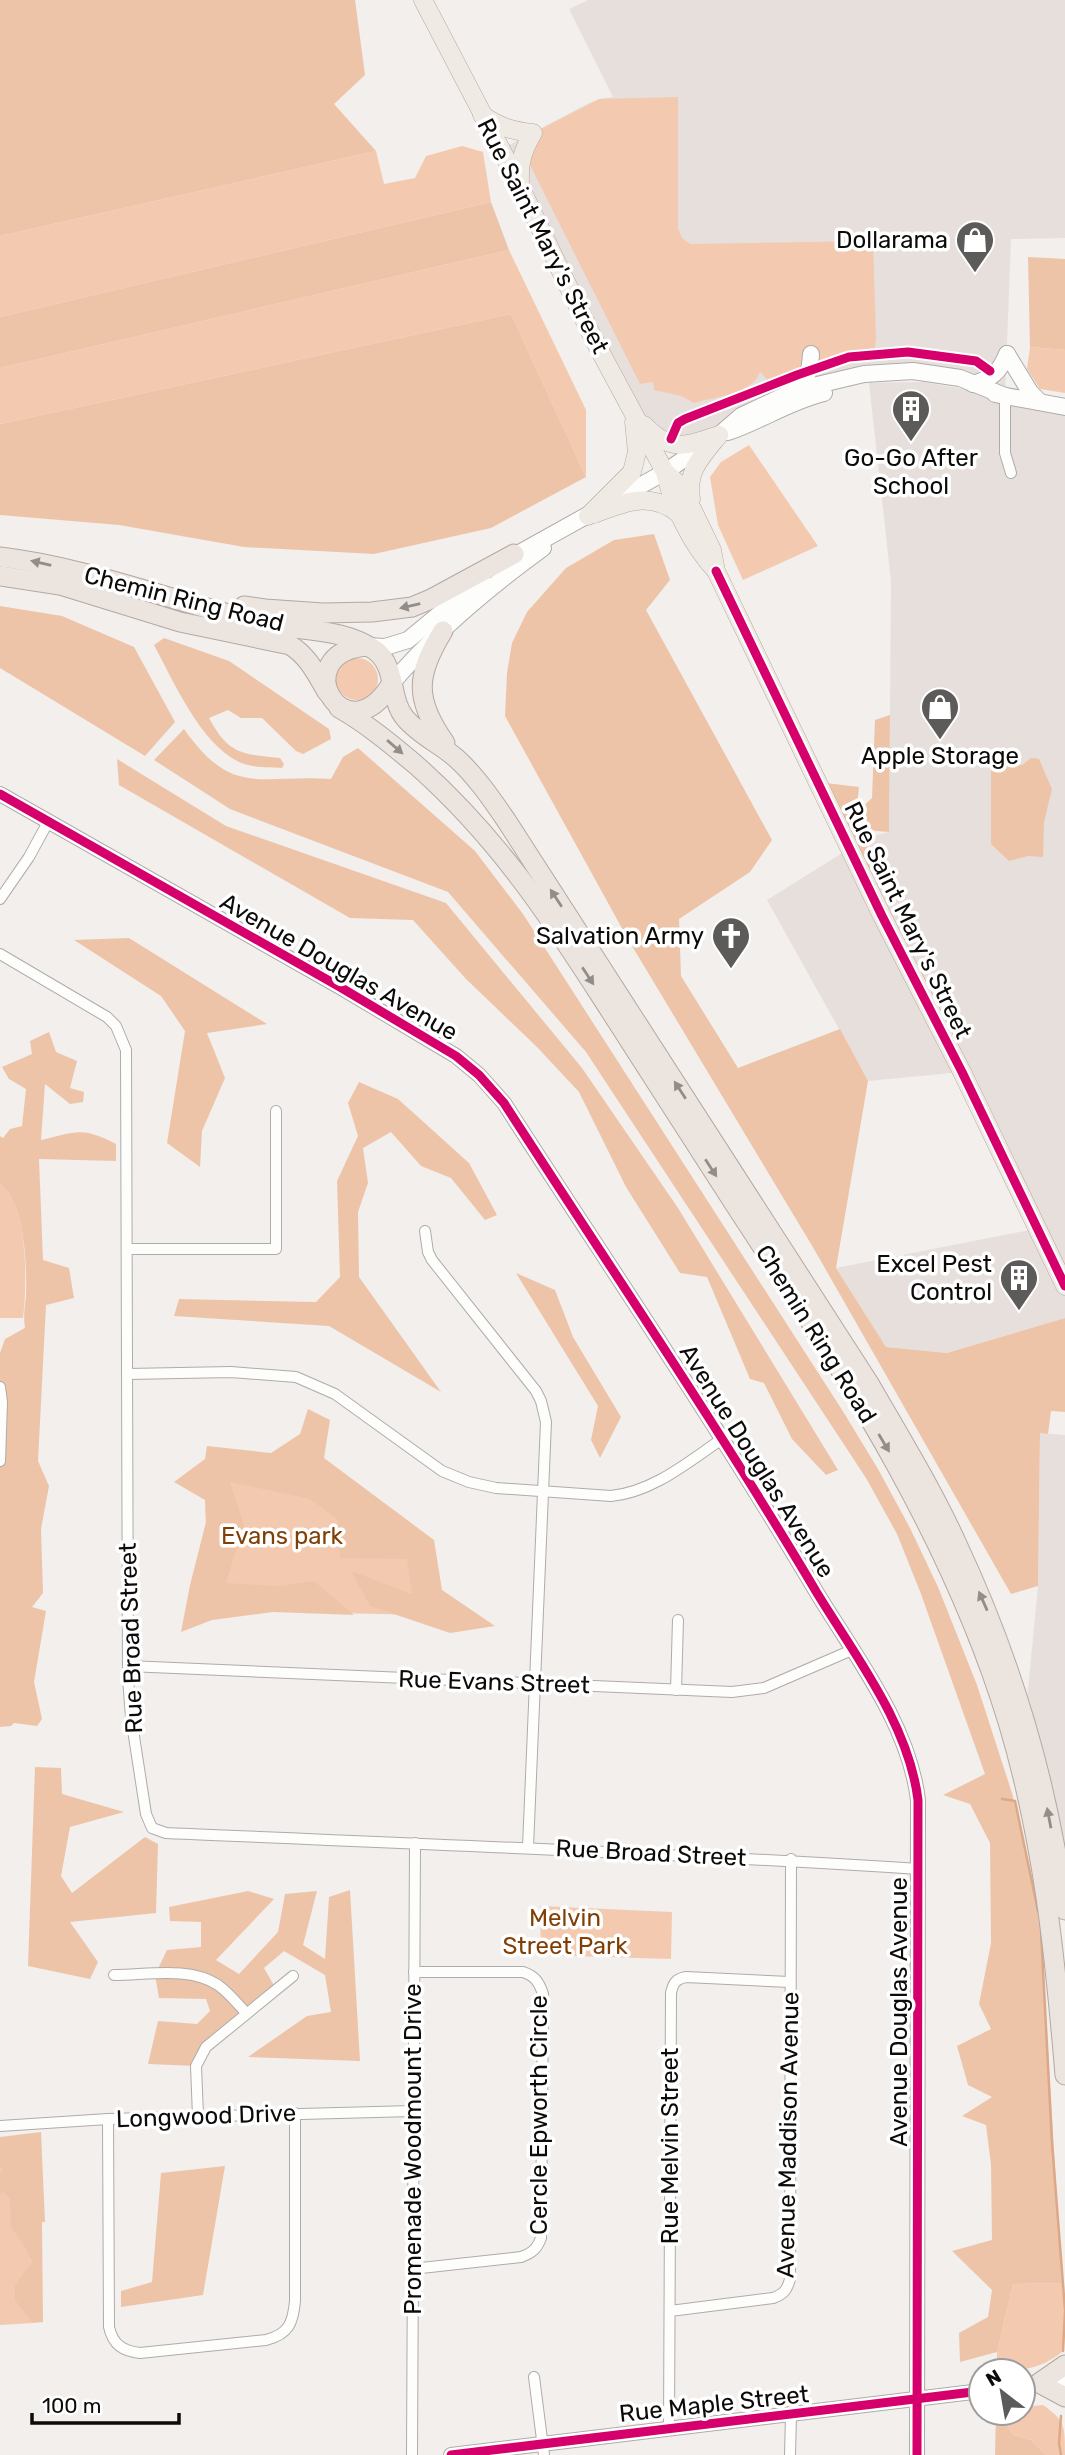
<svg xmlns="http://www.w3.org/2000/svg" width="1065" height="2455" font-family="Rubik,sans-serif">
<rect width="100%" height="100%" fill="#f2efed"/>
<g fill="#e7dfdb">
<path d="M588,0H1065V238L1011,239L1005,396L1065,407V1318L947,1353L886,1347L836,1268L1035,1229L962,1072L868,1081L767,900L868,837L889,832L891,581L869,383L923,382L1000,395L960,378L864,374L719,435L657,438L500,150L585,105L599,99L613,97L569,9Z"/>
<path d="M1040,1433L1065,1435V1910L1025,1721L1038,1586Z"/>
</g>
<g fill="#f3cab0">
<path d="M678,97V228L682,238L690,244L873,241L876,338L874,354L849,358L773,385L760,372C753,394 714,397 694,403L681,396L654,390L653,382L640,384L526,157L533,133L599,99Z"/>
<path d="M462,146L483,152L491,202L0,317V236L376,151L384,184L415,178L426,156Z"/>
<path d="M509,250L586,410V477L511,314L0,424V368Z"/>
<path d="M1030,347L1065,350V393L1040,389L1027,369Z"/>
<path d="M749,445L818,546L743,580L718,525L710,477L721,462Z"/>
<circle cx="357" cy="679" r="21"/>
<path d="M0,1184C29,1202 27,1287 23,1318H0Z"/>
<path d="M271,1453L417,1550L422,1615L207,1610L205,1459Z"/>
<path d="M540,1906L672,1912L671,1959L541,1955Z"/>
<path d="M0,2137L17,2226L32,2262L33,2323L0,2325Z"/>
<path d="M1062,2283L1065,2310L1063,2351C1043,2368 1023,2371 997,2371V2352L1013,2284Z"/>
<path d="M1043,2405C1065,2421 1065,2425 1065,2455H1046L1031,2440L1013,2435L999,2413H1023V2407Z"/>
</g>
<g fill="#eec4a9">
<path d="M0,0H355L365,75L334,104L376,151L0,236Z"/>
<path d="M491,202L509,250L0,368V317Z"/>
<path d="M1028,257L1065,259V350L1030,347Z"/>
<path d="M511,314L586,477L491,528L374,554L244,547L119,525L0,515V424Z"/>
<path d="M654,534L670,580L646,610L772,840L750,872L679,919L681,976L738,1068L840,1029L868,1081L836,1268L886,1347L947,1353L1065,1318V1412L1051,1411L1048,1434L1040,1433L1038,1586L1011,1594L814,1249L629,941L505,716L507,673L512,643L527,612L566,568L614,540Z"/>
<path d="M0,606L62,616L134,647L175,722L145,756L0,668Z"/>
<path d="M164,638L229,661L329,729L331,739L303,754L296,751L262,718H241L228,710L209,718C229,755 242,754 280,758L284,764L282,768C270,767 251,768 239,762C200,743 174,682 154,645Z"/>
<path d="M890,715L889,832L864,830L871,873L826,783L859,787L856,813L872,798L875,720Z"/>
<path d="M184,729C233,798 258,774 331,779L343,757L358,748L475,851L523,914L844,1413L878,1469L910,1528L938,1587L977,1685L1012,1793L1040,1917L1062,2283L1013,2284L997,2352L960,2362L959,2333L988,2317L992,2290L952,2251L992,2240L991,2165L986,2125L962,2116L992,2097L968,2085L957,2046L991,2029L979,2004L991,1943L990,1843L970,1804L943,1795L985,1774L921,1594L897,1534L866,1478L586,1052L448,892L230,809L154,760Z"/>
<path d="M1031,758L1039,759L1052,789L1044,822L1043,857L1028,856L1009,861L991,844V766L1022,765Z"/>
<path d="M117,759L226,826L446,903L582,1068L678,1208L838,1470L826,1475L792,1439L764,1383L750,1379L707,1277L680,1273L626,1187L579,1092L537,1047L466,979L413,920L350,918L119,785Z"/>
<path d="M129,938L267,1024L207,1033L225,1078L202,1131L200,1167L167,1143L185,1031L161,996L74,940Z"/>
<path d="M49,1032L56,1052L77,1061L70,1088L84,1092L83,1102L70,1104L45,1084L41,1140C76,1132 82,1126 116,1144V1161L39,1159L43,1260L69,1268L74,1298L46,1305L38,1461L49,1486L41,1529L43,1593L32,1607L46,1611L34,1682L42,1719L37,1726L14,1723L11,1726L0,1727V1353L5,1339L25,1328C23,1316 25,1307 26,1295C27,1267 25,1200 0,1184V1136L3,1138L10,1129L22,1126L26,1089L9,1079L2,1067L32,1054L30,1041Z"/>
<path d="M359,1082L398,1099L469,1163L497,1215L485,1220L451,1178L421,1166L391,1132L363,1148L368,1183L358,1212L359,1277L441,1392L329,1326L174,1316L179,1299L316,1302L340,1277L337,1181L358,1136L348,1103Z"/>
<path d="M516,1273L555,1290L573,1337L621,1417L600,1458L591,1440L598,1406Z"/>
<path d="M308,1409L330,1420L324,1458L434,1540L442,1590L495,1626L450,1633L370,1606L351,1571L412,1594L407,1559L340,1558L337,1519L310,1499L230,1482L244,1525L226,1583L279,1586L314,1581L354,1615L273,1612L212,1620L181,1632L190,1585L206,1522L205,1500L174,1482L205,1459L207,1446L271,1453L300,1434Z"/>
<path d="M35,1767L61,1768L62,1794L124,1812L70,1827L61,1876L72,1893L145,1837L158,1844L156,1913L70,1922L98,1962L90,1979L28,1966Z"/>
<path d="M350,1890L360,2061L248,2057L307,2016L331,2012L325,1975L284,1951L264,1968L276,1989L206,2047L196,2066L148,2064L158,2021L197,2024L210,2011L206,1999L159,1998L155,1975L167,1950L201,1947V1922L170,1921L169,1907L248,1891L274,1899L216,1960L239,1974L278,1932L285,1894L317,1891L303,1945L325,1959L329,1897Z"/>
<path d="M41,2132L45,2222H42L43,2322L33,2323L15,2300V2285L32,2262L25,2247L11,2227L10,2199L4,2192L0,2194V2174L3,2169L0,2168V2137Z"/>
<path d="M225,2166L203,2295L121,2307V2291L152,2282L161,2173Z"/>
<path d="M996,2413H999L1013,2435L1031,2440L1046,2455H995Z"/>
</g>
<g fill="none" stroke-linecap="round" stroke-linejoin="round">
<g stroke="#dca887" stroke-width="2.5">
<path d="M1002,1799L1015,1801L1038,1911"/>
<path d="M1041,1931L1052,2143L1065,2310"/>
<path d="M1063,2351L1065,2312"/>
<path d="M1061,2455L1059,2443L1061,2416"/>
</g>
<defs>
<g id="minor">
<path d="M1005,396V453L1011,473"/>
<path d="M0,899L29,857L48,822"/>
<path d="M0,954L107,1017L116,1026L126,1050L128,1678L131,1717L146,1814L152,1828L166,1833C417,1844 668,1853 919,1869"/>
<path d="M425,1231L428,1252L432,1260L536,1391L541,1401L546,1422L528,1847"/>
<path d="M128,1249H276V1111"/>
<path d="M128,1374L231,1372L296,1377L335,1394L442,1471L469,1482L496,1488L611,1496C653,1492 688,1462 722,1439"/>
<path d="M0,1387L2,1402L0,1461"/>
<path d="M128,1666L732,1692L764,1688L852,1650"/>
<path d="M676,1690L678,1620"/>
<path d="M114,1975C147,1975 190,1966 218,1985C229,1993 237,2003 246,2013"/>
<path d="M198,2116L196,2066L206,2047L293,1976"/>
<path d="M108,2119L109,2327C113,2345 123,2351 140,2353L266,2340C289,2334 293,2323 295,2301V2113"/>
<path d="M0,2126L108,2119L413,2111"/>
<path d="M412,2269L521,2257C532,2253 537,2249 541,2238L543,1994C539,1982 535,1976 523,1972H414"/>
<path d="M670,2311L773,2298C784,2294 787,2290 790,2279L791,1859"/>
<path d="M534,2377L544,2455"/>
<path d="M669,2427L671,1993C673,1983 676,1979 686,1977L790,1982"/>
<path d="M412,2455L415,1843"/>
<path d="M790,2455L791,2415"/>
</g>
<g id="tertiary">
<path d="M0,794L340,987L456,1056L479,1075L504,1103C609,1266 718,1426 817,1593C856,1657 909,1725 918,1800L917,2455"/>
<path d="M1023,2385L1065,2380"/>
<path d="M451,2455L981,2391"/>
</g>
<g id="secondary">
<path d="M1007,354L1030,392L1040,402"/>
<path d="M973,384C991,379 1000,372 1007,354"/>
<path d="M796,390C808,379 810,370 811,354"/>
<path d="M995,394L1065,407"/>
<path d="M728,432C761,421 790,401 824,393"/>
<path d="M505,561L665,472L719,435L741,416L796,390L864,374L913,371L960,378L1005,396"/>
<path d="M367,646L385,647L408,640L482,579"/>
<path d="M392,683C436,631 488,588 543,548"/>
</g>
<g id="primary">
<path d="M423,0L515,176L594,340L665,472C673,507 692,545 716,571"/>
<path d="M482,115C500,127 512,131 533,133C523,150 519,162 520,182"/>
<path d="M644,425C671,453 686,446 719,435"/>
<path d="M665,472L681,486L712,550L716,571L882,916L962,1072L1065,1286"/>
<path d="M691,499C686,471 702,456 719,435"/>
<path d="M594,514C625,502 651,491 679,514"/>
<path d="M588,516L632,472L637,452L634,422"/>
</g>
<g id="trunk">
<path d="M0,557C92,568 178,604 269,624C305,632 345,628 376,651C397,668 389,699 405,718C419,735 440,744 456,758C475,775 491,798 506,820L870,1385C900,1437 932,1489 957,1544C1011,1659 1048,1783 1065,1910"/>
<path d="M0,576L60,585L180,622L290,645C308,656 316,673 327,692"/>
<path d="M244,606L265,609L323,613L372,612L412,607L431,599L514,554"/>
<path d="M443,631C416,675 414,699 445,743"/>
<path d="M367,646C284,653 345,761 392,683"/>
<path d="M339,708C367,724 391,744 416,765C495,835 547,912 604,1001C637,1052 670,1104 703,1155C820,1338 944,1512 1008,1722C1043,1838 1055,1954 1065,2075"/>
<path d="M1065,2365L1039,2383L1065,2397"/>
</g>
</defs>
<use href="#minor" stroke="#aeacaa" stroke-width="12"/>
<use href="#tertiary" stroke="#aeacaa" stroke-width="16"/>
<use href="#secondary" stroke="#aeacaa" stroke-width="18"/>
<use href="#primary" stroke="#b4a8a1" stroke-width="19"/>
<use href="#trunk" stroke="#b4a8a1" stroke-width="21"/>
<use href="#minor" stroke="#fdfdfc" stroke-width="10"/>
<use href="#tertiary" stroke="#fdfdfc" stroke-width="14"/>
<use href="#secondary" stroke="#fdfdfc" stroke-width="16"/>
<use href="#primary" stroke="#f0eae5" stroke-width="18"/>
<use href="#trunk" stroke="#ece4de" stroke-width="19"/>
<defs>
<g id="cycleway">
<path d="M671,439L678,423L685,419L797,375L849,357L908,352L976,361L990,371"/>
<path d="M716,571L882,916L962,1072L1065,1286"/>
<path d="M0,794L340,987L456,1056L479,1075L504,1103C609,1266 718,1426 817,1593C856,1657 909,1725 918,1800L917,2455"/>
<path d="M451,2455L981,2391"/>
</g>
</defs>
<use href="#cycleway" stroke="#fff" stroke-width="13"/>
<use href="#cycleway" stroke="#d6006c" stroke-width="9"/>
</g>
<defs><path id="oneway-solid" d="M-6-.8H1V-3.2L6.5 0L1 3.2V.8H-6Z" transform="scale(1.75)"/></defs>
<g fill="#928d89">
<use href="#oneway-solid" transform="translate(41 563) rotate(-167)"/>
<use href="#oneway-solid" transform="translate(410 606) rotate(167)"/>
<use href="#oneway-solid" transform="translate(395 747) rotate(41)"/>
<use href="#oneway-solid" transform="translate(556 898) rotate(-123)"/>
<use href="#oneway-solid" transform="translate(588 976) rotate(57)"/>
<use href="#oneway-solid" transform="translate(680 1090) rotate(-123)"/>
<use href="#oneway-solid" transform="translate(711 1168) rotate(57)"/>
<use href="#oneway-solid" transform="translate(884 1443) rotate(59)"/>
<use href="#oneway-solid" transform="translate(983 1601) rotate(-114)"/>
<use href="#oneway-solid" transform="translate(1049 1818) rotate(-101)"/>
</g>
<defs>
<symbol id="shop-pin" viewBox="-11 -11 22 30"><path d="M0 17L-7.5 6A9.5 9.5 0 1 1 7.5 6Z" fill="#5c5b59" stroke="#fff"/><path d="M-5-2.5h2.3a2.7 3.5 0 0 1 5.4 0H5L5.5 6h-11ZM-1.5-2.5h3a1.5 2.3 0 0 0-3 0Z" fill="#fff"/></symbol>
<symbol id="building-pin" viewBox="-11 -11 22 30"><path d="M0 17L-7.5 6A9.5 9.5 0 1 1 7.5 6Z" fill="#5c5b59" stroke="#fff"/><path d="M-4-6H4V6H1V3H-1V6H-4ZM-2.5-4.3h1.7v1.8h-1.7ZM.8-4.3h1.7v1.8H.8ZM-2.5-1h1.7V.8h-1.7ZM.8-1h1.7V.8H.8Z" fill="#fff"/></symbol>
<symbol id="church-pin" viewBox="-11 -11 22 30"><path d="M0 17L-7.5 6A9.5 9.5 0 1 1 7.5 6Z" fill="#5c5b59" stroke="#fff"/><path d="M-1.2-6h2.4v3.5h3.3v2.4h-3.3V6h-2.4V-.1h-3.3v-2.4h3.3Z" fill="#fff"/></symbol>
</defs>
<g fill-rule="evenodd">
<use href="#shop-pin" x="953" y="218" width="44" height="60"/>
<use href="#building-pin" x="889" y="387" width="44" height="60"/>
<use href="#shop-pin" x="918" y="685" width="44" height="60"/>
<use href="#church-pin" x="709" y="914" width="44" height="60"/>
<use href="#building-pin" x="997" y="1256" width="44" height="60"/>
</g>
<g text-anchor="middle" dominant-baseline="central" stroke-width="7" stroke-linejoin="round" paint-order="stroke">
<g font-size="24" fill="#0c0b0a" stroke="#fff">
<text transform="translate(543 236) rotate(63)">Rue Saint Mary's Street</text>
<text transform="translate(184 599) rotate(14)">Chemin Ring Road</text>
<text transform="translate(908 920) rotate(64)">Rue Saint Mary's Street</text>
<text transform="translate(339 967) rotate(30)">Avenue Douglas Avenue</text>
<text transform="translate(816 1334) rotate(58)">Chemin Ring Road</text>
<text transform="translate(757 1461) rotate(58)">Avenue Douglas Avenue</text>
<text transform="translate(131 1638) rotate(-92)">Rue Broad Street</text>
<text transform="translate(494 1682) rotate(2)">Rue Evans Street</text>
<text transform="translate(651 1853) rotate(3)">Rue Broad Street</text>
<text transform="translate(899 2012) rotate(-90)">Avenue Douglas Avenue</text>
<text transform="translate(539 2115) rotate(-90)">Cercle Epworth Circle</text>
<text transform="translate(206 2116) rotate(-2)">Longwood Drive</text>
<text transform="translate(788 2135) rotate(-89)">Avenue Maddison Avenue</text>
<text transform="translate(670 2146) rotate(-90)">Rue Melvin Street</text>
<text transform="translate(413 2149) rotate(-90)">Promenade Woodmount Drive</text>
<text transform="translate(714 2404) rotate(-6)">Rue Maple Street</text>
</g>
<g font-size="24" fill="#0c0b0a" stroke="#fff" text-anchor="end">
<text x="948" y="240">Dollarama</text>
<text x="911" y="458" text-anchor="middle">Go-Go After<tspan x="911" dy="28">School</tspan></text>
<text x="940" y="756" text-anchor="middle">Apple Storage</text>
<text x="704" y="936">Salvation Army</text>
<text x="992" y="1264">Excel Pest<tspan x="992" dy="28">Control</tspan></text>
</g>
<g font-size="24" fill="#823f05" stroke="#fff">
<text x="282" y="1536">Evans park</text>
<text x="565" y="1918">Melvin<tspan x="565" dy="28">Street Park</tspan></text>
</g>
</g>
<g transform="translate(1002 2392) rotate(329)"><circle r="33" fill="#ffffff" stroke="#9e9d9d" stroke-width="2"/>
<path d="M0-5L12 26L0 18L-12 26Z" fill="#5c5b59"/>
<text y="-10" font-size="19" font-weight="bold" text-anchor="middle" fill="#0c0b0a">N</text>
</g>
<path d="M32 2413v10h147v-10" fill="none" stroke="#0c0b0a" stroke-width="3.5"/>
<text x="42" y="2413" font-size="21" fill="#0c0b0a" stroke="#ffffff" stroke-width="5" paint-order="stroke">100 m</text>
</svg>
